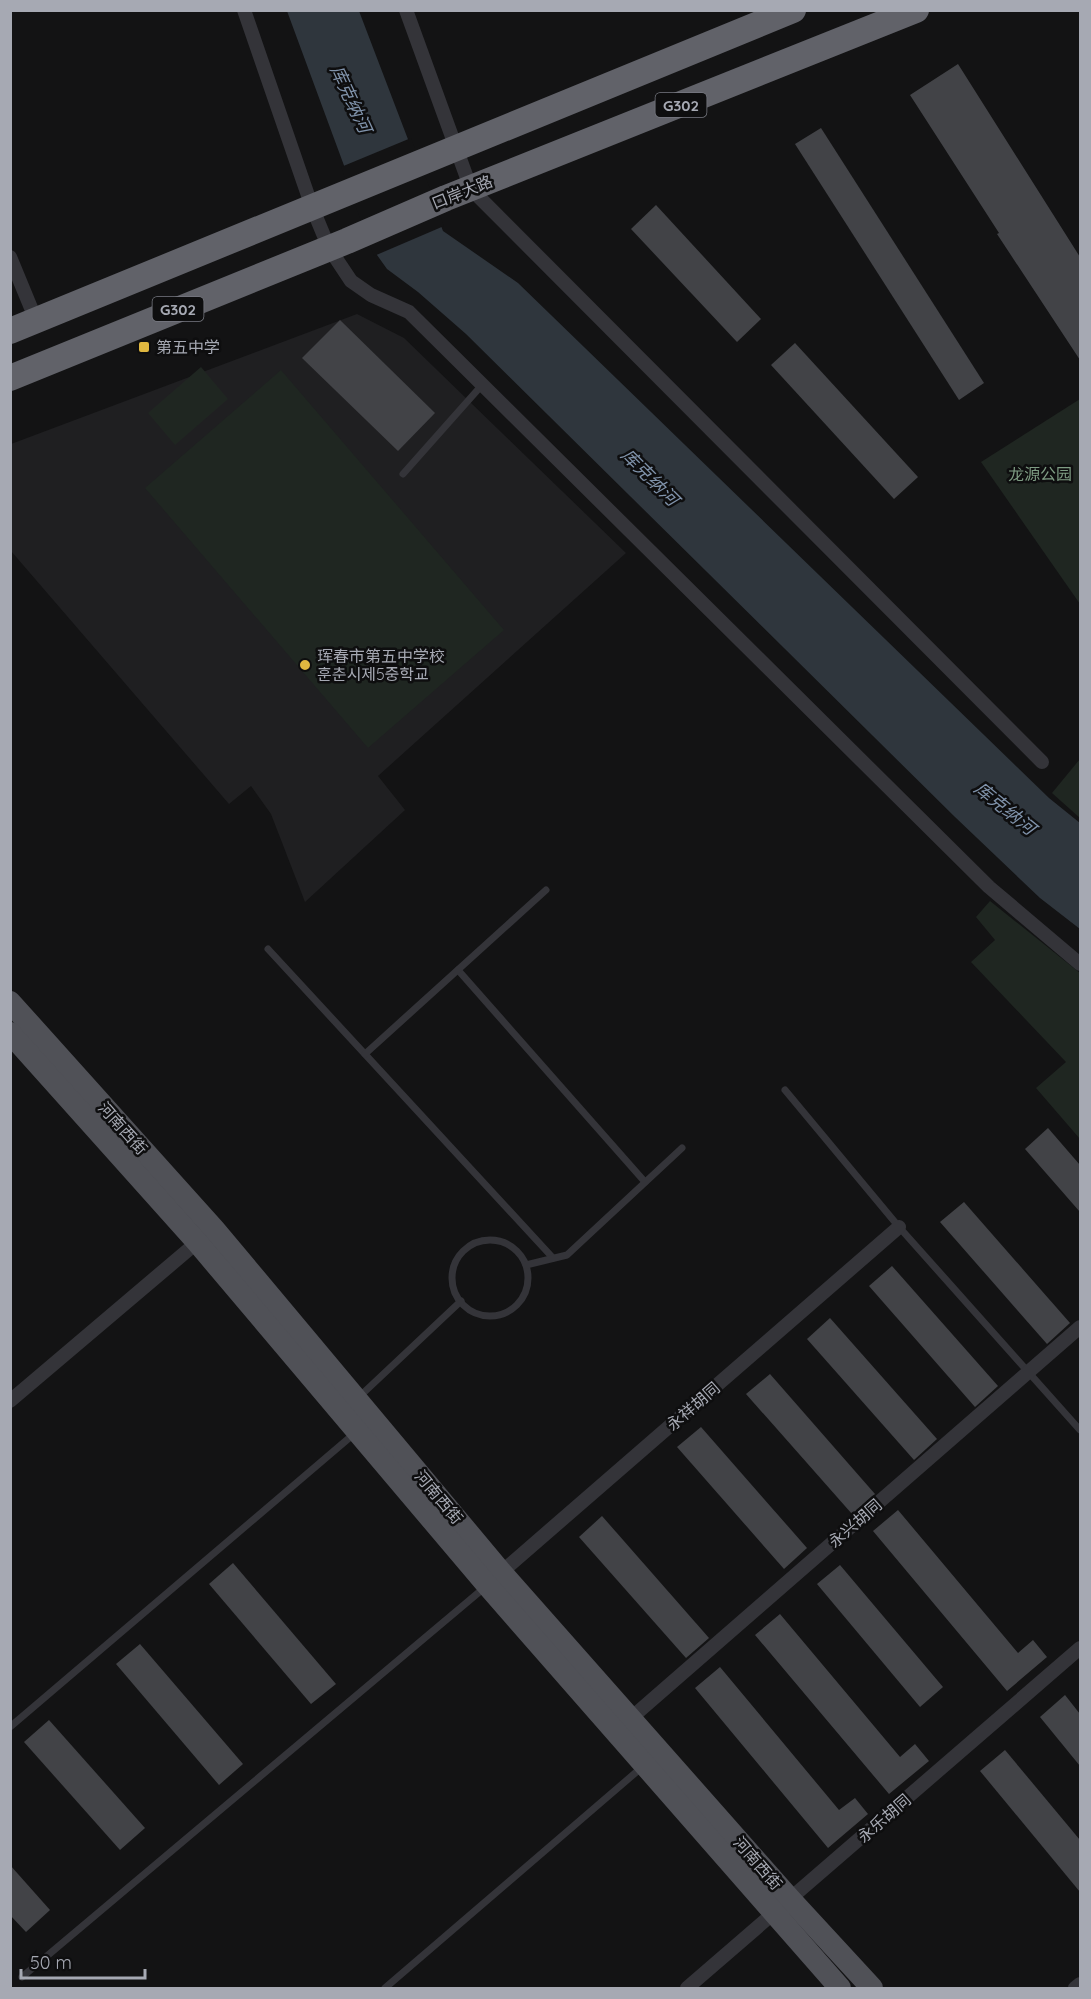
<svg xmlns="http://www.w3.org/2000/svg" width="1091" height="1999" font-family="Quicksand,'Noto Sans SC','Noto Sans KR',sans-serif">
<rect width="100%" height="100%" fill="#131314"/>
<path fill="#1f1f21" d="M357,314L404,338L626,553L378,776L405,810L305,902L271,814L251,786L229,804L11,551V444Z"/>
<g fill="#1f2621">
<path d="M201,367L228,399L175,445L148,413Z"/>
<path d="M281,370L504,630L368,748L145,488Z"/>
<path d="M1080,399V604L981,462Z"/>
<path d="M1080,759V818L1052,793Z"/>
<path d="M990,901L1080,973V1139L1036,1088L1066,1062L971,962L995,940L976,917Z"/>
</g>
<path fill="#2f363d" d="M287,11H359L443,231L518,283L1049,798L1080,823V929L1040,898L955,817L466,334L418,292L387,269L377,255Z"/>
<path fill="#131314" d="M411,138L444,226L374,256L341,167Z"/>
<g fill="#424347">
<path d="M958,64L1080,257V360L997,234L999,233L910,95Z"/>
<path d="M821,128L984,383L959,400L795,144Z"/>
<path d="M656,205L761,319L737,342L631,229Z"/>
<path d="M340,320L435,413L398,451L302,358Z"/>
<path d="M795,343L918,477L894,499L771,365Z"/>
<path d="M1048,1128L1080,1165V1212L1025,1149Z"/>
<path d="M964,1202L1070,1323L1047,1344L940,1222Z"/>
<path d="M892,1266L998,1386L975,1407L869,1286Z"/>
<path d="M830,1318L937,1439L914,1460L807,1339Z"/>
<path d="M770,1374L875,1494L852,1514L746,1394Z"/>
<path d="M701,1427L807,1548L784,1569L677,1447Z"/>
<path d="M898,1510L1018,1653L1033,1640L1047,1657L1007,1691L873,1531Z"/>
<path d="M602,1516L709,1638L686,1658L579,1537Z"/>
<path d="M233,1563L336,1684L311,1704L209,1584Z"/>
<path d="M840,1565L943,1687L920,1707L817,1584Z"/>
<path d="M780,1614L900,1757L915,1744L929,1761L889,1794L755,1635Z"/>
<path d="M140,1644L243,1764L219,1785L116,1664Z"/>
<path d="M720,1667L839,1810L855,1798L868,1814L828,1848L695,1688Z"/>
<path d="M1065,1695L1080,1714V1766L1040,1717Z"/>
<path d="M49,1720L145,1828L120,1850L24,1742Z"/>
<path d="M1005,1750L1080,1840V1892L980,1771Z"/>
<path d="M10,1865L50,1910L26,1932L10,1915Z"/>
</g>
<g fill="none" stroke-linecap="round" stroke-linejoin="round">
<g stroke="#343439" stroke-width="7">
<path d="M403,474L482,385"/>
<path d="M268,949L553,1258"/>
<path d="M458,970L645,1182"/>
<path d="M365,1054L546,890"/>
<path d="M785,1090L899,1227L1080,1430"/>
<circle cx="490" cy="1278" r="38"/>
<path d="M526,1265L567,1255L682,1148"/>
<path d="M359,1397L461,1301"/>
<path d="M10,1727L355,1433"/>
<path d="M22,1977L484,1588"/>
<path d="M385,1988L641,1768"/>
</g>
<g stroke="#343439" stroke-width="14">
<path d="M244,10L312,207L329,248L351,281L371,295L409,312L989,887L1080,964"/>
<path d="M406,10L471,189L1042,762"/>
<path d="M10,257L36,320"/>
<path d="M10,1401L201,1239"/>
<path d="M497,1576L899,1227"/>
<path d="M630,1719L1080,1327"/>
<path d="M687,1988L1080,1648"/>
<path d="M1075,1988L1080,1984"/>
</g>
<g stroke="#505157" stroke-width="22">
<path d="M10,1002L214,1229L501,1572L790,1899L872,1988"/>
<path d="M10,1033L197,1242L487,1585L840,1988"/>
</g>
<g stroke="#616269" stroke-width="26">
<path d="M10,331L793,10"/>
<path d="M10,378L347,241L446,198L916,10"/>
</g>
</g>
<g fill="#dfb740" stroke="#0e0e0f" stroke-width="2">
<rect x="138" y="341" width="12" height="12" rx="3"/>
<circle cx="305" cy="665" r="6"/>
</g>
<g text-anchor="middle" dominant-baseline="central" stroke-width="5" stroke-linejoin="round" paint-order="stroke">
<g fill="#0e0e0f" stroke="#787a82" stroke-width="1.5">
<rect x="655.5" y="93" width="51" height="24" rx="4.5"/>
<rect x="152.5" y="297" width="51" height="24" rx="4.5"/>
</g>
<g font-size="15" font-weight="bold" fill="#a6a9b3">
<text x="681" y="105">G302</text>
<text x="178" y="309">G302</text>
</g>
<g font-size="16" fill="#a6a9b3" stroke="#0e0e0f">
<text transform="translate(462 192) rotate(-22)">口岸大路</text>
<text transform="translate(123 1128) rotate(48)">河南西街</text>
<text transform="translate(693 1406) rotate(-41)">永祥胡同</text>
<text transform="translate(439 1497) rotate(50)">河南西街</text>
<text transform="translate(855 1523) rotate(-41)">永兴胡同</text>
<text transform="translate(884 1818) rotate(-41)">永乐胡同</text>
<text transform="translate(758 1863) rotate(49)">河南西街</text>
</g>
<g font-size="16" fill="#a6a9b3" stroke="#0e0e0f" text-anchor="start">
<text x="156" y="347">第五中学</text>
<text x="317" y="656">珲春市第五中学校<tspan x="317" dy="18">훈춘시제5중학교</tspan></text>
</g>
<g font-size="16" fill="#7e9c83" stroke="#0e0e0f">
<text x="1040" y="474">龙源公园</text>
</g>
<g font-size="18" font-style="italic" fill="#8093ab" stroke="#0e0e0f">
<text transform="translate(351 99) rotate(65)">库克纳河</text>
<text transform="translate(650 477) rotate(45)">库克纳河</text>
<text transform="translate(1005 808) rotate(39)">库克纳河</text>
</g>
</g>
<rect width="1091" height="1999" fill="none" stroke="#a6a9b3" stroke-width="24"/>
<path d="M21 1969v9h124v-9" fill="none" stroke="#a6a9b3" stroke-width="3"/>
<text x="30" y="1969" font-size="18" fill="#a6a9b3" stroke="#0e0e0f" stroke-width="4.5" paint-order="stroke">50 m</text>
</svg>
